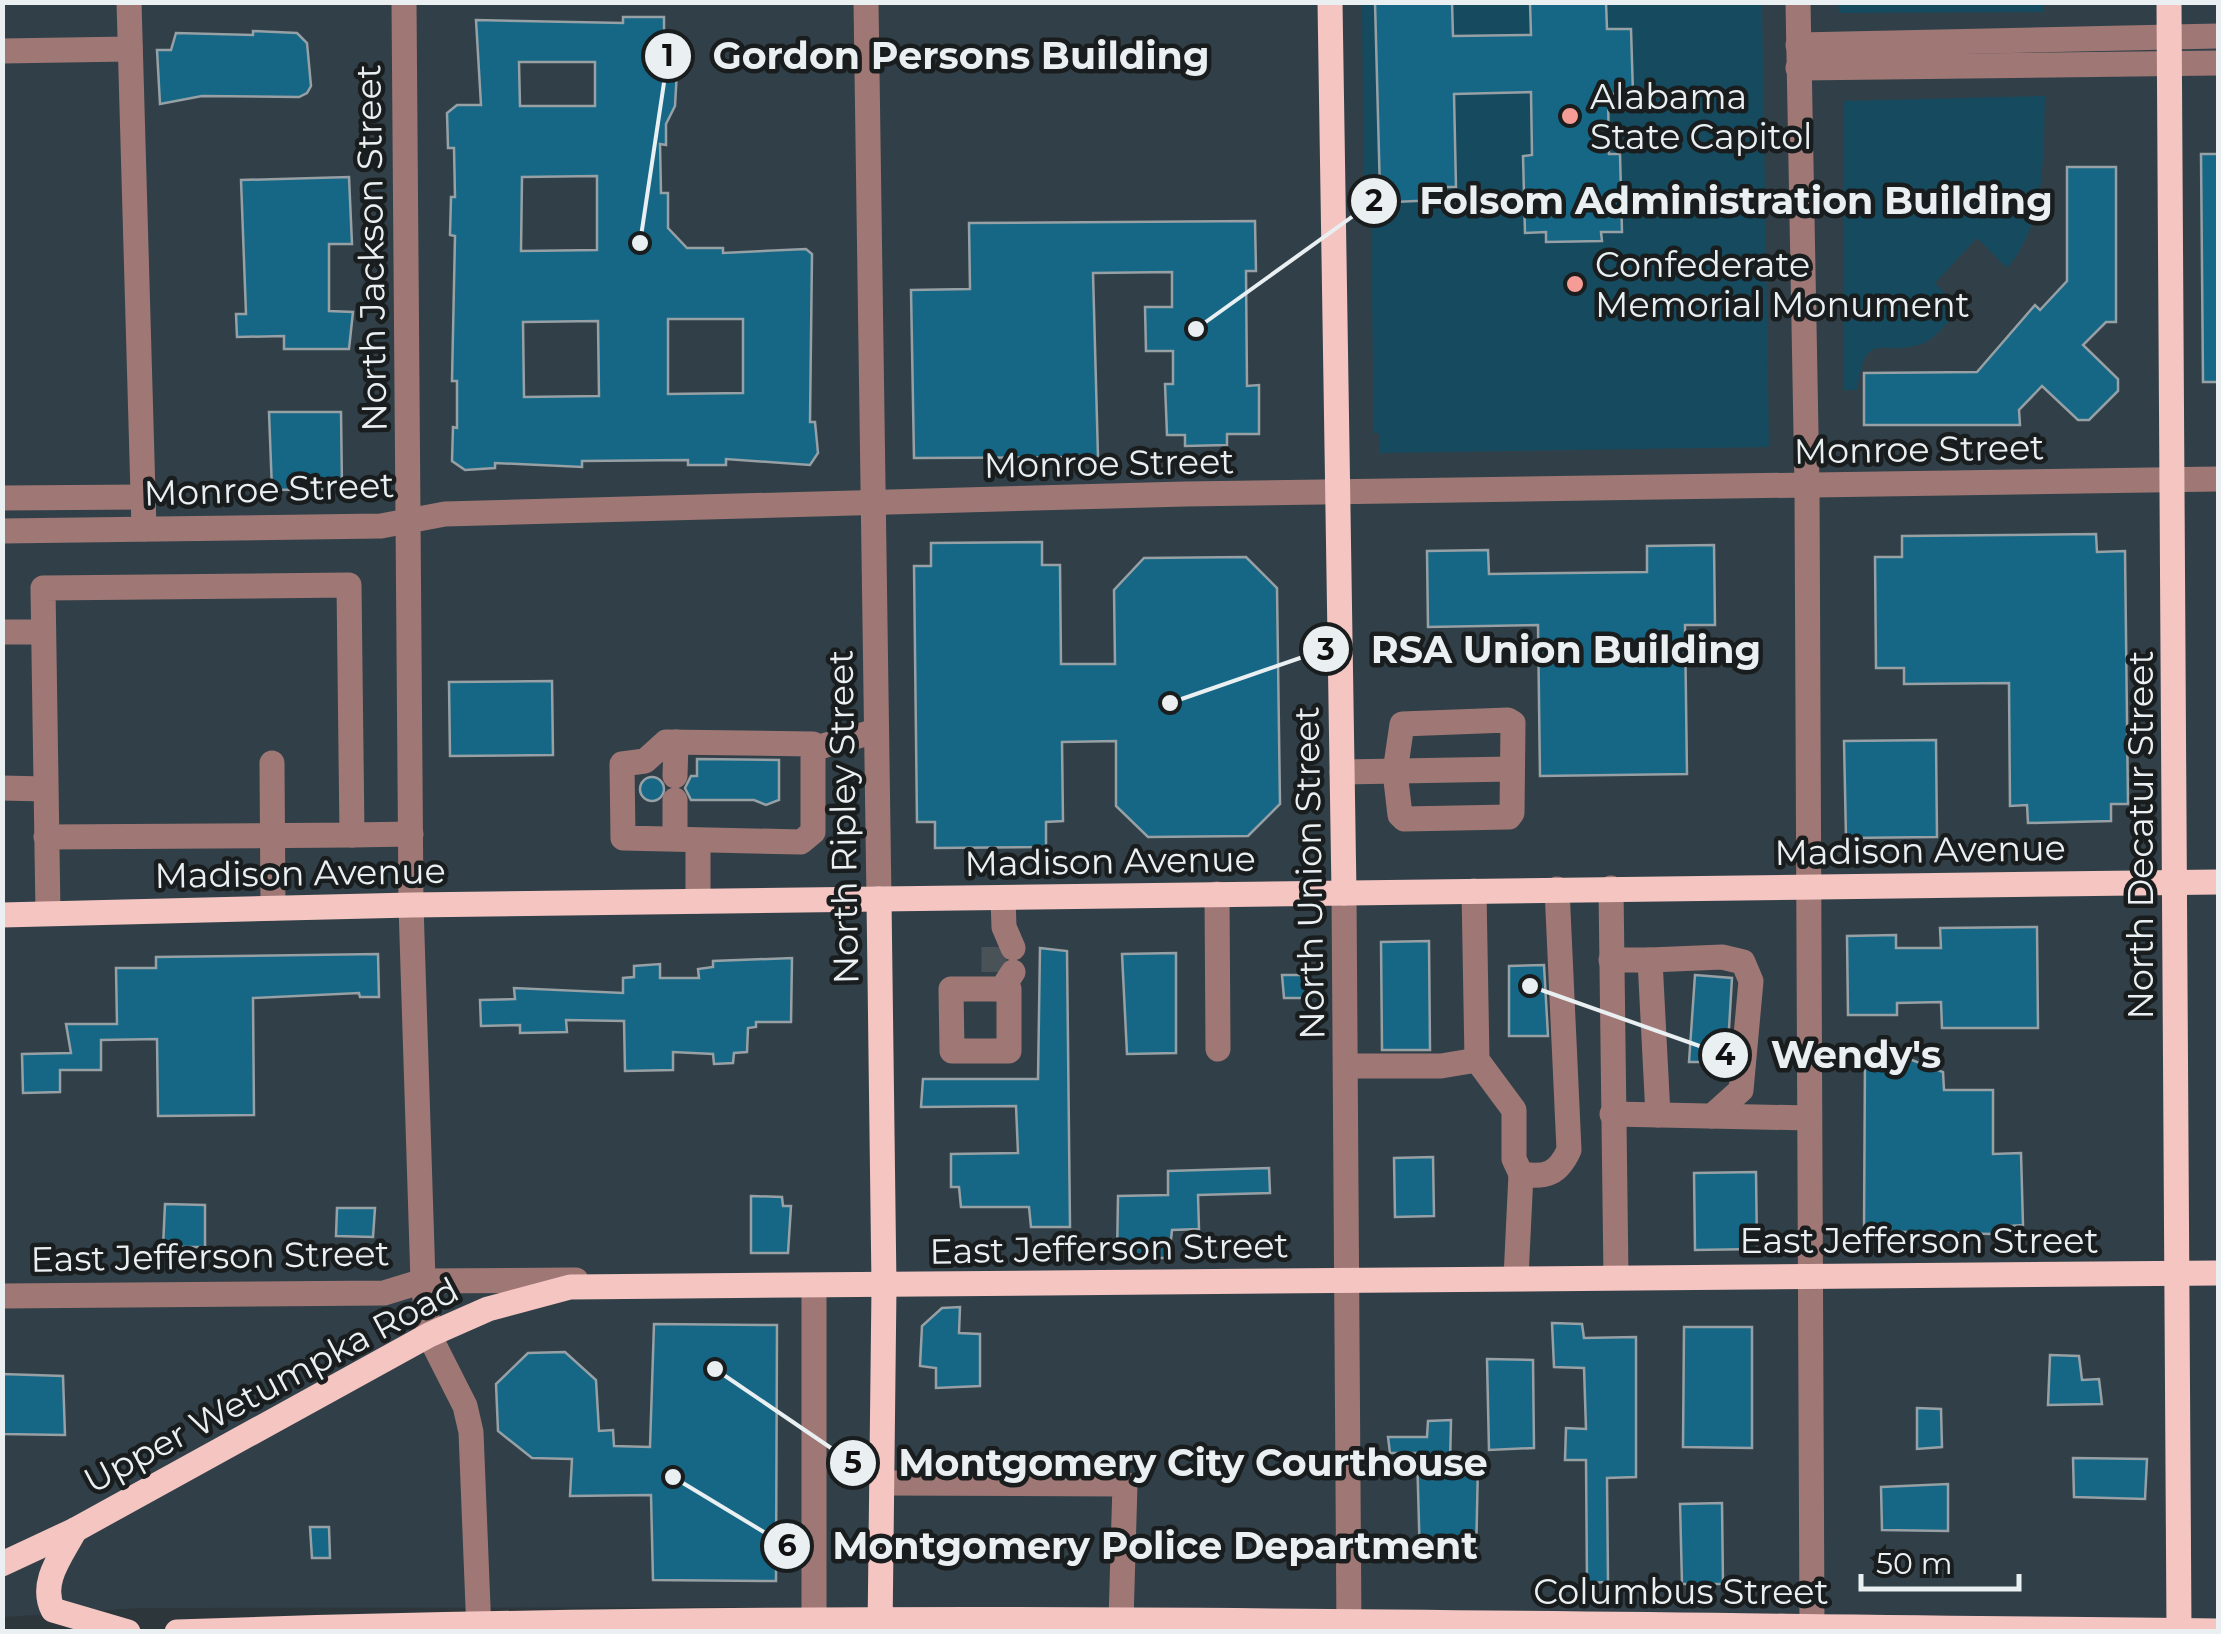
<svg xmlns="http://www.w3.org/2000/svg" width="2221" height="1634" font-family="Montserrat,sans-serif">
<rect width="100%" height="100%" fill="#2d363a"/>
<path fill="#314048" d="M3,3H2218V1631L1827,1614L855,1607L139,1608L3,1617Z"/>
<g fill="#154a5f">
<path d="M1362,3H1762L1769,447L1380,453V433H1374L1371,226L1364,213Z"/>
<path d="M2044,3V12L1839,13L1838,3Z"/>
<path d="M2045,96C2043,154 2047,222 2007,268L1977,238L1935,283L1960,309C1950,319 1936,338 1924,343C1882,359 1866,325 1857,390H1843L1844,101Z"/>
</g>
<g fill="#156785" stroke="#96a0a5" stroke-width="2.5" fill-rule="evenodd">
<path d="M1375,2H1452L1453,36L1531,35L1530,2H1606L1607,29H1631L1633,93L1608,94L1609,154H1620L1622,232H1601L1602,241L1546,242V232L1525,233L1523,156L1532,155L1531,92L1454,94L1456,187H1437L1438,200L1394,202V193H1380Z"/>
<path d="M623,17H664V39L677,70L675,106L666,124V145L660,144L661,193H668V228L687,248H723V253L806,249L812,254L810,422H815L818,453L810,465L726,459V465H688V460L582,461V467L495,463V468L465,470L452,461L453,427L457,428V381H452L455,236L450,235L451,197H455L454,148H448L447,113L457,105H481L476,20L623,23ZM519,62H595V106H520ZM597,176V250L521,251L522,177ZM668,319H743V393L668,394ZM598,321L599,396L524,397L523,322Z"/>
<path d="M253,31L297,33L307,43L311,86L307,93L299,97L202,96L160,104L157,50H171L176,33L253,35Z"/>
<path d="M2201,154H2218V382H2203Z"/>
<path d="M2067,167H2116V322H2106L2083,345L2118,379V391L2089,420H2078L2042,386L2019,410L2020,425H1864V373L1977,372L2035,305L2040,310L2067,281Z"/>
<path d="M349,177L352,244H329V311L353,312L349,349H284V336L237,337L236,314H246L241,180Z"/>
<path d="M1255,221L1256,271H1246L1247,386L1259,385V434H1227V445L1185,446V435H1167L1165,384H1173V351H1146L1145,307H1172V272L1093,273L1098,457L914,458L911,290L970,289L969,223Z"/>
<path d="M269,412H341L342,489L272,490Z"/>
<path d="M2096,534L2097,552L2125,551L2128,804H2111V821L2028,823L2027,805L2010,806L2009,683L1904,684V668H1876L1875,557H1902V536Z"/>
<path d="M1042,542V565H1060L1061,664H1115L1114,590L1144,558L1246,557L1277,588L1280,804L1248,836L1148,837L1116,806V741L1062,742L1063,821L1046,822V847L935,848V822H917L914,566H931V543Z"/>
<path d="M1714,545L1715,625H1685L1687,774L1540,776L1538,625L1428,627L1427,551L1488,550L1489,574L1647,572V546Z"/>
<path d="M552,681L553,755L450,756L449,682Z"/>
<path d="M1936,740L1937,837L1846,838L1844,741Z"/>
<path d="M697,759L779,760V800L766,805L754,800H691L685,788L691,776H697Z"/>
<circle cx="652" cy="789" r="12"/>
<path d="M2037,927L2038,1028H1942L1941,1002L1897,1003V1015H1848L1847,936L1896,935V948H1941L1940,928Z"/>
<path d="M1429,941L1430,1050H1382L1381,942Z"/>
<path d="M1040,948L1067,951L1070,1227H1031L1029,1207H961L959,1187H951V1154L1018,1153L1016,1106L921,1107L923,1079H1038Z"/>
<path d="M1176,953V1053L1127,1054L1122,954Z"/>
<path d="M378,954L379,997H360L359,993L253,998L254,1115L158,1116L157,1039L101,1040V1070H60V1092L23,1093L22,1054L71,1053L66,1024H117L116,968H156V957Z"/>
<path d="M792,958L791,1022H756V1027L748,1028L747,1052L734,1053L733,1063L714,1064L713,1054L673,1052V1070L625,1071L624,1021L566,1020L567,1032L520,1033V1025L481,1026L480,1000L515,999L514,988L623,993V978L634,977V966L660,964V978H699L698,969L713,967V961Z"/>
<path d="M1544,965L1548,1036H1509V966Z"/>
<path d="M1282,975H1307V998H1284Z"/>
<path d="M1695,975L1732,978L1727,1062H1689Z"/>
<path d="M1894,1053L1943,1072L1944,1090H1993V1154L2021,1153L2023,1225L1997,1227L1993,1234L1864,1231L1865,1054Z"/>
<path d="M1433,1157L1434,1216L1395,1217L1394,1158Z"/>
<path d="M1269,1168L1270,1193L1198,1195L1199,1229L1172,1230L1169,1258H1117L1118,1196L1168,1195V1171Z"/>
<path d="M1756,1172L1757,1249L1695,1250L1694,1173Z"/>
<path d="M751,1196L782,1197L783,1206H791L788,1253H751Z"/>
<path d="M165,1204L205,1205V1247H163Z"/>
<path d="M337,1208H375L373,1237L336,1236Z"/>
<path d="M960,1307L959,1333L980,1334V1386L936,1388V1368L920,1366L922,1326L942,1308Z"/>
<path d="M1552,1323L1582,1324L1584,1338L1636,1337V1477L1607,1478L1608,1582L1587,1583L1586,1460H1565L1566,1428L1586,1429L1584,1368L1554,1367Z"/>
<path d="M654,1324L777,1325L776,1581L653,1580L651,1495L570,1496L572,1459L532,1458L498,1431L496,1384L528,1353L565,1352L596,1380L599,1431L613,1430L614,1446L650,1447Z"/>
<path d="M1684,1327H1752V1448L1683,1447Z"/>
<path d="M2050,1355L2079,1356L2082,1380L2099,1379L2102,1404L2048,1405Z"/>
<path d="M1487,1359L1533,1360L1534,1448L1489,1450Z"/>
<path d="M2,1374L63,1376L65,1435L2,1434Z"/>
<path d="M1917,1408L1941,1409L1942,1447L1917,1449Z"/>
<path d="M1451,1420L1450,1464H1478L1476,1558L1420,1560L1417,1453H1390L1388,1437H1427L1428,1421Z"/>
<path d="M2073,1458L2147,1459L2145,1499L2074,1497Z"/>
<path d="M1948,1484V1531L1882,1530L1881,1487Z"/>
<path d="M1722,1503L1723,1584H1682L1680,1504Z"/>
<path d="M310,1527H329L330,1558H312Z"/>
</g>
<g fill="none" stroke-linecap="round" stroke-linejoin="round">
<path stroke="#495256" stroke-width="25" stroke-dasharray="25 12" stroke-linecap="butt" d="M994,947V973"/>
<g stroke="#9f7875" stroke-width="25">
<path d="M129,2L144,529"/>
<path d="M404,2L411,905L423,1281L429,1335L465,1406L471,1432L479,1632"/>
<path d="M866,2L879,899"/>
<path d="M1798,2L1807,486L1812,1632"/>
<path d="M1798,45L2218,36"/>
<path d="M2,51L130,49"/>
<path d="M1798,68L2218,63"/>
<path d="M2,498L143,497"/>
<path d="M2,531L381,526L445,514L1185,494L2218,479"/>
<path d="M2,632H43"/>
<path d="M1508,720L1513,723L1512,813L1509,817L1404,819L1400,815L1395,772L1402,724Z"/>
<path d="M666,742L813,744V832L801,842L623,838L622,764L645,761Z"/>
<path d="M812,749L876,731"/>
<path d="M272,763L273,908"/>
<path d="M1342,772L1512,769"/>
<path d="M675,776L676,742"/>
<path d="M2,788L45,789"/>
<path d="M675,800V837"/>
<path d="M352,835L411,834"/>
<path d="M46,837L352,835L349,585L43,588L48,913"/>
<path d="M1611,888L1616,1277"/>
<path d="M1474,891L1477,1060L1514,1110V1159L1521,1174C1546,1178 1558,1174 1569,1150L1557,889"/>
<path d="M1344,893L1349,1632"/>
<path d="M1217,894L1218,1049"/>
<path d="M1003,898L1004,927L1013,948"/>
<path d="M698,901V841"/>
<path d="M1611,960H1650L1658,1115"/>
<path d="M1650,960L1722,957L1743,962L1751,981L1741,1090L1712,1116"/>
<path d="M1002,989H1009V1051H952L951,989H1002L1013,972"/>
<path d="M1346,1066H1441L1477,1060"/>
<path d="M1612,1114L1809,1118"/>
<path d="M1516,1278L1521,1174"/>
<path d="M814,1286V1623"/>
<path d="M2,1296L384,1293L423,1281L576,1280"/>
<path d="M882,1483L1125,1484L1121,1621"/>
</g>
<g stroke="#f5c5c1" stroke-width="25">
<path d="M1330,2L1344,893"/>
<path d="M2169,2L2179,1631"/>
<path d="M879,899L884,1287L880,1632"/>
<path d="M2,915L411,905L2218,882"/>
<path d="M75,1530C62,1555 39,1582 53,1610L128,1632"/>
<path d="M2,1564L75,1530L429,1335L488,1309L570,1287L2218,1273"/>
<path d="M177,1632C857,1608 1538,1625 2218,1631"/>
</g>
</g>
<g fill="#f59c96" stroke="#191d1e" stroke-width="4">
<circle cx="1570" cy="116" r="10"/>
<circle cx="1575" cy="284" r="10"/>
</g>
<g text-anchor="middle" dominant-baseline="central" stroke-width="9" stroke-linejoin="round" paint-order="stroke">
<g font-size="35" fill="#eaeff2" stroke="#191d1e" text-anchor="start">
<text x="1590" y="96">Alabama<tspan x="1590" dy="40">State Capitol</tspan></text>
<text x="1595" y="264">Confederate<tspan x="1595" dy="40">Memorial Monument</tspan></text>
</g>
<g font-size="35" fill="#eaeff2" stroke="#191d1e">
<text transform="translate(371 248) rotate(-91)">North Jackson Street</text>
<text transform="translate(1919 449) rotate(-1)">Monroe Street</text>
<text transform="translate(1109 463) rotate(-1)">Monroe Street</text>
<text transform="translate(269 489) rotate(-2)">Monroe Street</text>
<text transform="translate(843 817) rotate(-91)">North Ripley Street</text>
<text transform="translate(2140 835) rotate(-90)">North Decatur Street</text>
<text transform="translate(1920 850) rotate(-1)">Madison Avenue</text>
<text transform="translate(1110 861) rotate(-1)">Madison Avenue</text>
<text transform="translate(300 873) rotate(-1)">Madison Avenue</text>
<text transform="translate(1309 873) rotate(-91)">North Union Street</text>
<text x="1919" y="1240">East Jefferson Street</text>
<text transform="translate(1109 1248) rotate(-1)">East Jefferson Street</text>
<text transform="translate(210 1256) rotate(-1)">East Jefferson Street</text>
<text transform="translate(271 1385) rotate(-28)">Upper Wetumpka Road</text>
<text x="1681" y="1591">Columbus Street</text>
</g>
</g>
<path fill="none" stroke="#eaeff2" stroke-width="4" d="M640 243L668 56M1196 329L1374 201M1170 703L1326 649M1530 986L1725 1055M715 1369L853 1463M673 1477L787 1546"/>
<g fill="#eaeff2" stroke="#191d1e" stroke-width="4">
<circle cx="640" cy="243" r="10"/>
<circle cx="1196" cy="329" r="10"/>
<circle cx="1170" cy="703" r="10"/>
<circle cx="1530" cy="986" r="10"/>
<circle cx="715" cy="1369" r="10"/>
<circle cx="673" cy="1477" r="10"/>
<circle cx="668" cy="56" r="25"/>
<circle cx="1374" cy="201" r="25"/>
<circle cx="1326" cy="649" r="25"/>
<circle cx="1725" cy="1055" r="25"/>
<circle cx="853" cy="1463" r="25"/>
<circle cx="787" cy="1546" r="25"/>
</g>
<g font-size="30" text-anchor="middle" font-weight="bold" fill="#111">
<text x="668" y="66">1</text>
<text x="1374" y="211">2</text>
<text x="1326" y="660">3</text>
<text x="1725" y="1065">4</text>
<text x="853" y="1473">5</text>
<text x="787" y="1556">6</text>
</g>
<g font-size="38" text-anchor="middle" font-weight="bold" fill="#eaeff2" stroke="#191d1e" stroke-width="9" stroke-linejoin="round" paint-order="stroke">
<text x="961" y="69">Gordon Persons Building</text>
<text x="1736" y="214">Folsom Administration Building</text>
<text x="1566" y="663">RSA Union Building</text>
<text x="1856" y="1068">Wendy's</text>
<text x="1193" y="1476">Montgomery City Courthouse</text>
<text x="1155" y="1559">Montgomery Police Department</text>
</g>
<rect width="2221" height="1634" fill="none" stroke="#eaeff2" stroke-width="10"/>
<path d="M1861 1574v15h158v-15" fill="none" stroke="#eaeff2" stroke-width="5"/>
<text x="1876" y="1574" font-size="30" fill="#eaeff2" stroke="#191d1e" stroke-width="8" paint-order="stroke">50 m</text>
</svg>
